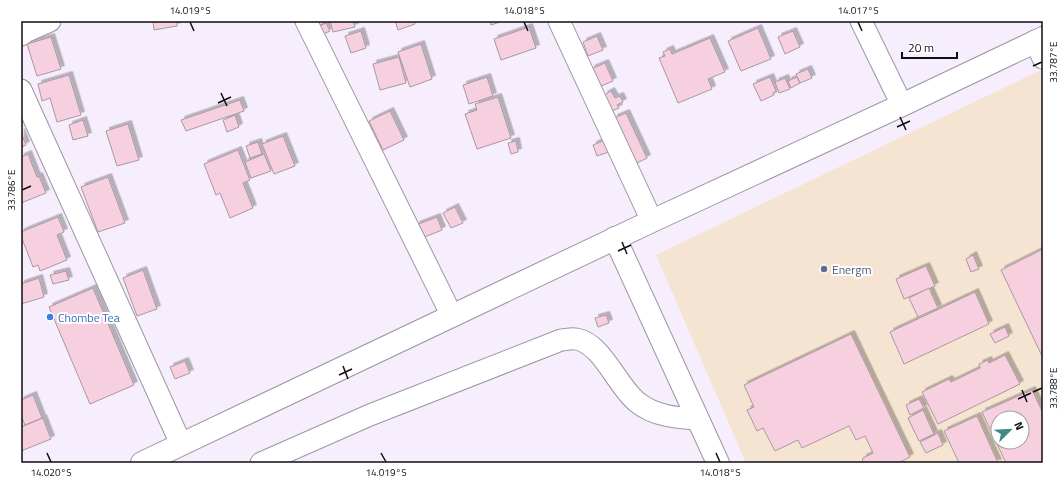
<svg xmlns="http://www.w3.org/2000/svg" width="1064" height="484" font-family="'Titillium Web',sans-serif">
<defs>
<filter id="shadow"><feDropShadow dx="3.5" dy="-3.5" stdDeviation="0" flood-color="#0004"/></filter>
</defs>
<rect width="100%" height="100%" fill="#f6edfd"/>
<path fill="#f5e4d2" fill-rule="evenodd" d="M1043,69V463H746L656,255ZM998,418H1022V442H998Z"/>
<g fill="#f7d0df" stroke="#aa979e" fill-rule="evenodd" filter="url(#shadow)">
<path d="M153,21H177V26L154,30Z"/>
<path d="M313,21H329L316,27Z"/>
<path d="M330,21H353L355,27L333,32Z"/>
<path d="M395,21H414L415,24L398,30Z"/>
<path d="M490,21H500V22L491,25Z"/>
<path d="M326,23L330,31L321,35L317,27Z"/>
<path d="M529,27L536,48L501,60L494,39Z"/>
<path d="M758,28L771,59L741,71L728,41Z"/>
<path d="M361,31L366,48L351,53L345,36Z"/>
<path d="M793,31L800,47L785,54L778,37Z"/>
<path d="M597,36L603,50L588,56L583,42Z"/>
<path d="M51,37L61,69L37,76L27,44Z"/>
<path d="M710,38L725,72L708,79L712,89L678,103L659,58L665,56L663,52L670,49L672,54Z"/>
<path d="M421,44L432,79L410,87L398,52Z"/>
<path d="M399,57L406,83L380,90L373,64Z"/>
<path d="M605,63L613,81L599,87L591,69Z"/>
<path d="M808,69L812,78L800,83L796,74Z"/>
<path d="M69,75L81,115L57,122L50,98L42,101L38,84Z"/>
<path d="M487,77L493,96L469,104L463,85Z"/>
<path d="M770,77L776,91L773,93L774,95L761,101L753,84Z"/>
<path d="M797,77L800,83L791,88L788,81Z"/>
<path d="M785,78L790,89L779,93L775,82Z"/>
<path d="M611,91L615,98L620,96L623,102L617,105L619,108L612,111L604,95Z"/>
<path d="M498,97L511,138L477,149L465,114L477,110L475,104Z"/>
<path d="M240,100L244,111L186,131L181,120Z"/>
<path d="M390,111L404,140L383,150L369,121Z"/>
<path d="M626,113L647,158L635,164L614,118Z"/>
<path d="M235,115L239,127L227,132L223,120Z"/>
<path d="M83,120L88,136L73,140L69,125Z"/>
<path d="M128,124L139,160L117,166L106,131Z"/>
<path d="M21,132L26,145L21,147Z"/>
<path d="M283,136L295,166L274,174L262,144Z"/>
<path d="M605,140L609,152L597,156L593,145Z"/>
<path d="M516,141L518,152L511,154L508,143Z"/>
<path d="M258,142L262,154L250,158L246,146Z"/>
<path d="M238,150L250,180L243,183L253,208L230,218L220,193L216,195L204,164Z"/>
<path d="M28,154L37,177L39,176L46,193L21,203V157Z"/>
<path d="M264,154L271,171L251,178L245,162Z"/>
<path d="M108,177L125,223L98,232L81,187Z"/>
<path d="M455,207L463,223L451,228L443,213Z"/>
<path d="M58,217L64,232L57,235L67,260L40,271L38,265L33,267L21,236V232Z"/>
<path d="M437,217L442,230L422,238L416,225Z"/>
<path d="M1043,249V358L1001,270Z"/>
<path d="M973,255L979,269L971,272L966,259Z"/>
<path d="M926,266L935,286L904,299L896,279Z"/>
<path d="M143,270L157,309L137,316L123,278Z"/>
<path d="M66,271L69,280L53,284L50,275Z"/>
<path d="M39,278L44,297L21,304V284Z"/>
<path d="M93,288L134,385L90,404L49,307Z"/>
<path d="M929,288L938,308L918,317L909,298Z"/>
<path d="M975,292L989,324L904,364L890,332Z"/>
<path d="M606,315L609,323L598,327L595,318Z"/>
<path d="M1005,327L1009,336L995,343L990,334Z"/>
<path d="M851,334L910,457L898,463H862L863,458L873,453L865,436L856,440L849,426L802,448L798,440L775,451L763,428L757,431L747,410L754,407L744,385Z"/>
<path d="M1005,355L1020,384L938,424L922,392L949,379L951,382L980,368L979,364L988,360L989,363Z"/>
<path d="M185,361L190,373L175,379L170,367Z"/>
<path d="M1032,390L1043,413V463H1006L982,412ZM998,418H1022V442H998Z"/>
<path d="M33,395L42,418L25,425L21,416V400Z"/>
<path d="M919,399L924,408L910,415L906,405Z"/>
<path d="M923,410L934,434L919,441L908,418Z"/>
<path d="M977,416L998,463H959L944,431Z"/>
<path d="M43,418L51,439L21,451V427Z"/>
<path d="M938,433L943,445L926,453L920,442Z"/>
</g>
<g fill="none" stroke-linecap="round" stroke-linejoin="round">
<defs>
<g id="minor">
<path d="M306,21L452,316"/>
<path d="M559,21L652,221"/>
<path d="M861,21L902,105"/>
<path d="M21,35L25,32L50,21"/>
<path d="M1035,41L1043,58"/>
<path d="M21,90L181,444"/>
<path d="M261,463L370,415L561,340C565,340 571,338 576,339C602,343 617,386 637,402C654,416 677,418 698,419"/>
</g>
<path id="tertiary" d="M615,238L718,463"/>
<path id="trunk" d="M142,463L652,221L902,105L1043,38"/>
</defs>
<use href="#minor" stroke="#9d95a4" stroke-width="23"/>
<use href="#tertiary" stroke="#9d95a4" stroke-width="24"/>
<use href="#trunk" stroke="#9d95a4" stroke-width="24"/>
<use href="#minor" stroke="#fff" stroke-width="21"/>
<use href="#tertiary" stroke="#fff" stroke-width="22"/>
<use href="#trunk" stroke="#fff" stroke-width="22"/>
</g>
<path fill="none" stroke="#0f0c12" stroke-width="1.5" d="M190,22L194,31M524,22L528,31M858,22L862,31M1033,66L1042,62M221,93L227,106M218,103L231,97M900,117L906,130M897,127L910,121M22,190L31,186M622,242L627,254M618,251L631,245M343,366L348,379M339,375L352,369M1022,390L1027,402M1033,392L1042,388M1018,399L1031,393M47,453L51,462M381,453L386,462M716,453L720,462"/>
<circle fill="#5c6f8a" stroke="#fff" stroke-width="1.5" cx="824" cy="269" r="4"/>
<circle fill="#3f7fe0" stroke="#fff" stroke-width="1.5" cx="50" cy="317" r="4"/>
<g text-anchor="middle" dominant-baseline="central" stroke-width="4" stroke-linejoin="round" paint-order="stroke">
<g font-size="12" fill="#4e5e75" stroke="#fff" text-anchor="start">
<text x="832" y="269">Energm</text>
</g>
<g font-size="12" fill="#366cbe" stroke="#fff" text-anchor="start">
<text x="58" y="317">Chombe Tea</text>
</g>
</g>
<rect width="1064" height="484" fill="none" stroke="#ffffff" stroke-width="44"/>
<g transform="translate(1010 430) rotate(66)"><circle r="19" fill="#ffffff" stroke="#9f9ea0"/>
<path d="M0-3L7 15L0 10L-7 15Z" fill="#428983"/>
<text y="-6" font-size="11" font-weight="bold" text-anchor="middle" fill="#0f0c12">N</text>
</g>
<path d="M902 52v6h55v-6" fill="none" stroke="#0f0c12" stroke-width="2"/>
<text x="908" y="52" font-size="12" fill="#0f0c12" stroke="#ffffff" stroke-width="3" paint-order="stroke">20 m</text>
<rect x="22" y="22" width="1020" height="440" fill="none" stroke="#0f0c12" stroke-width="1.5"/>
<g font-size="10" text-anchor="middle" fill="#0f0c12">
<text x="190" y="14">14.019°S</text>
<text x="524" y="14">14.018°S</text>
<text x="858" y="14">14.017°S</text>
<text transform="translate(1053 62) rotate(-90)" y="4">33.787°E</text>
<text transform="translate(11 190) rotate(-90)" y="4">33.786°E</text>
<text transform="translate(1053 388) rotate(-90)" y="4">33.788°E</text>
<text x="51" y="476">14.020°S</text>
<text x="386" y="476">14.019°S</text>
<text x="720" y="476">14.018°S</text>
</g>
</svg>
